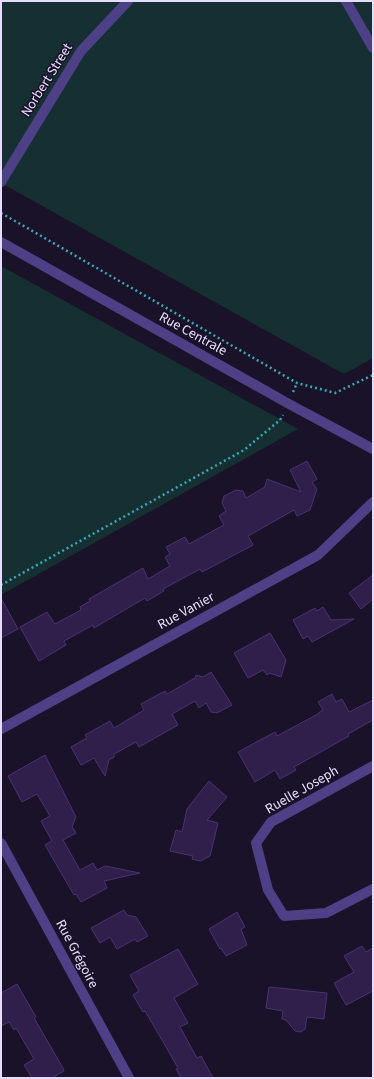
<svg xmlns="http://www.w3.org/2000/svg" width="374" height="1079" font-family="'Source Sans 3',sans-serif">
<rect width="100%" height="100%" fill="#1a1229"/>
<g fill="#152f33">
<path d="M1,1H373V358L344,374L1,183Z"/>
<path d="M1,266L298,429L1,595Z"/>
</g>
<g fill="#2f1f4a" stroke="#4a3274">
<path d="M307,461L317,479L312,482L317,489L310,510L297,516L294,510L248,536L253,545L202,572L200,569L163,589L164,591L147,601L145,598L94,628L93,625L64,641L66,645L39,661L20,627L47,612L55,624L81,610L80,607L90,601L89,599L143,568L148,579L170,566L165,557L170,554L166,547L185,537L189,544L224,525L219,516L226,511L222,503L224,496L236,490L243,491L246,498L265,487L267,479L301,492L290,470Z"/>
<path d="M373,575V599L361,609L349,593Z"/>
<path d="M1,598L18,629L1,638Z"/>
<path d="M323,607L331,620L354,619L312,642L308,636L303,639L293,620L315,608L317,611Z"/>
<path d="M270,633L286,660L281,677L270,673L267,675L263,670L248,678L234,653Z"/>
<path d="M211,672L232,705L217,713L211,712L206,703L199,708L195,701L172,714L178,725L139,747L136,742L114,754V757L109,760L105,776L94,758L81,765L71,747L87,738L85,735L110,721L114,728L144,710L141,704L165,691L167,694L195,678L196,675L203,677Z"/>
<path d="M332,694L336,702L342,699L349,712L373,700V720L348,734L349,736L294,767L296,770L280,779L275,770L255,782L238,752L275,732L277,736L316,715L323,710L318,702Z"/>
<path d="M45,755L76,817L72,827L76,833L63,840L80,870L93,863L97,870L105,866L140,873L104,881L107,888L81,902L76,894L74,895L45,845L52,841L41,821L50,816L37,794L22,802L8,776Z"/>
<path d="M209,781L227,797L207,820L218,823L210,856L200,861L192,859L193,856L170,851L176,830L182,832L187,809Z"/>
<path d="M124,910L127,915L136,917L148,936L137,942L135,939L117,949L110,937L100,943L91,928Z"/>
<path d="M237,912L245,927L241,929L247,945L226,956L221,948L220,949L209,929Z"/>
<path d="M362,946L366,952L373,948V991L346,1005L334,983L354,972L344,956Z"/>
<path d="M178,949L198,984L174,998L188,1023L180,1027L197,1058L201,1056L213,1078H181L176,1069L178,1068L166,1047L145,1011L143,1012L133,995L139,991L130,975Z"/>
<path d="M17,984L36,1017L34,1018L63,1068L64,1071L52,1078H32L24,1065L34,1059L16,1028L14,1030L9,1022L1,1026V993Z"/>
<path d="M269,987L327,993L324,1019L307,1017L305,1029L301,1032L295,1031L286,1020L282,1019L283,1011L266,1008Z"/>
</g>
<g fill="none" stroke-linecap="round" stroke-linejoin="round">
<g stroke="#37a9b7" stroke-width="2.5" stroke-dasharray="2 3" stroke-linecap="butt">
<path d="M1,213L297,383L335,393L373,375"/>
<path d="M293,392L297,383"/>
<path d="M1,585L244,450L280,420L283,415"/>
</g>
<g stroke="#4e4086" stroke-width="10">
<path d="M346,1L373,48"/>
<path d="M1,182L81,51L128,1"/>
<path d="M1,729L318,555L373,502"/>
<path d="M373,766L271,822L256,843L268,890L284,916L326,913L373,889"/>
<path d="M1,843L129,1078"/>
</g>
<path stroke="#4e4086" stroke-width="10" d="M1,242L289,404L373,449"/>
</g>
<g text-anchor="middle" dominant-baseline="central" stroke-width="3" stroke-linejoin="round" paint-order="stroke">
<g font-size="14" fill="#e6dcfd" stroke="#1a1229">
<text transform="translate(47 80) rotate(-58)">Norbert Street</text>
<text transform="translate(193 334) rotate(29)">Rue Centrale</text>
<text transform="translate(186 611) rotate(-29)">Rue Vanier</text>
<text transform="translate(302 790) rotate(-30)">Ruelle Joseph</text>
<text transform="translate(77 954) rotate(62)">Rue Grégoire</text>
</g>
</g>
<rect width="374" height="1079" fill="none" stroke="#e6dcfd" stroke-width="4"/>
</svg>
